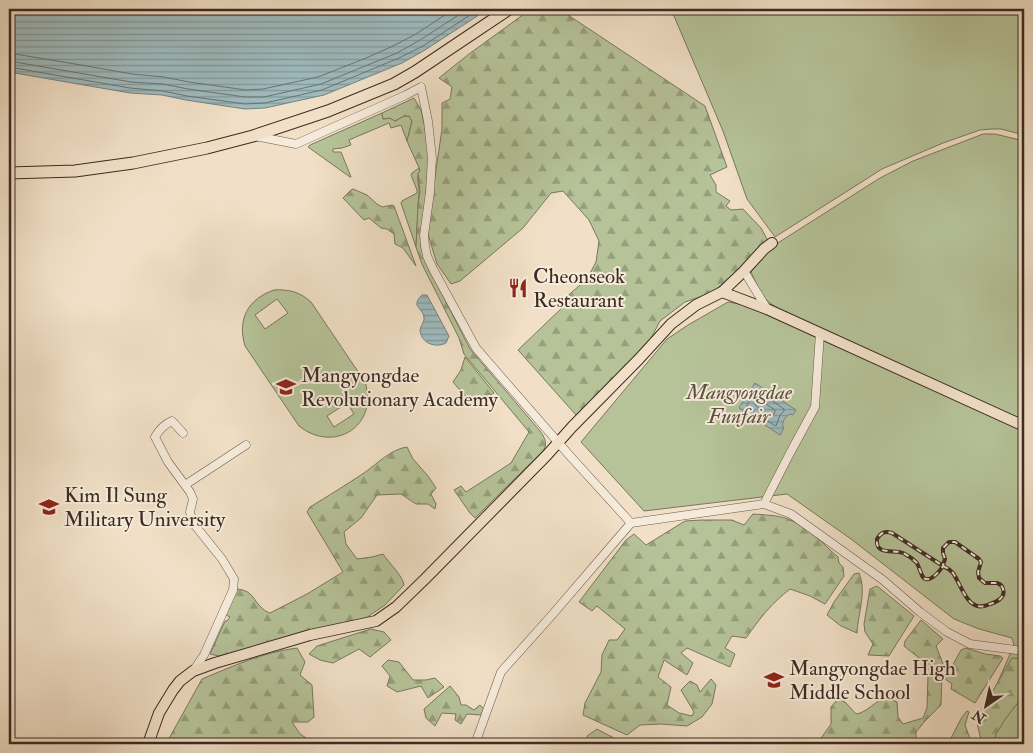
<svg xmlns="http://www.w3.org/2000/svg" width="1033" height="753" font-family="'IM FELL Double Pica',serif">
<defs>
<pattern id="forest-firs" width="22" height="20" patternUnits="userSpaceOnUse" patternTransform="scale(1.25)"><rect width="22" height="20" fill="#b6c399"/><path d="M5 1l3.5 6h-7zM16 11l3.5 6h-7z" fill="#959f7c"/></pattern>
<pattern id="water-rules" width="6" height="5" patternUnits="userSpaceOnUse" patternTransform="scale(1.25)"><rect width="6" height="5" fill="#9ebbbe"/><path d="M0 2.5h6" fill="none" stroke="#82989a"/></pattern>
</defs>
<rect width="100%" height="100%" fill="#f1e0c7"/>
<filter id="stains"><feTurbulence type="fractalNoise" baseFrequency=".004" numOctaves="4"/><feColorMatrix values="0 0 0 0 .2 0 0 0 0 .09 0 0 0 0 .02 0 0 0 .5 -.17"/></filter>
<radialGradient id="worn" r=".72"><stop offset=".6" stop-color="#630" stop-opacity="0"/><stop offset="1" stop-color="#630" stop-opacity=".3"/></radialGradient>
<g fill="#b6c399" stroke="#7a775e" fill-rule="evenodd">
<path d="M671,9H1024V135L1001,129H991L980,130L943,143L882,169L775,237L747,199L723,131Z"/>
<path d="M382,113L383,119L390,118L395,121L404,116H409L412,121L407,141L401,125L391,128L389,123L349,140L351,145L342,148L333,149V152H341L351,177H350L308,147L310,145Z"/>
<path d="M983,134H995L1024,141V422L779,310L763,297L750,270L773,246L880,178L913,161Z"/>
<path d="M419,168L420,171C415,178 420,186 419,194C418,212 417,229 416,247L401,203L402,201L417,193V190L411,175L412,173Z"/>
<path d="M274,290C289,289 300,292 311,302L365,382C379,426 334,454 299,426L245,346C237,319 248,299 274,290ZM277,299L288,313L265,329L255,315ZM347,403L354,414L334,427L327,416Z"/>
<path d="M728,302L751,306L1024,431V744H989L983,716L1014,645L1012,638L979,629L954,619L851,539L787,494L644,511L581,442L667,339L688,325Z"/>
</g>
<g fill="url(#forest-firs)" stroke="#7a775e">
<path d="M531,9H559L705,106L727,167L710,175L716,185V192L730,201L726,206L731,210L743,209L761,228L767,239L765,244L714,292L685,302L660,321L649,342L619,374L576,415L518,350L566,304L564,299L587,279L596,262L599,241L589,220L563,191L551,193L523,228L460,281L451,284L437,264L427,231L442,129V103L450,99L452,87L439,78L469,54Z"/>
<path d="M414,98L421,110L425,128L429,161L421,246L425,261L470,349L540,431C545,438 548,444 543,451L475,518L470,513L454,490L461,486L466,492L511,463L529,432L464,354L459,338L422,264L416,247L418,203L420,192L418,174L420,170L407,141L412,121L409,116H404L395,121L390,118L383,119L382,113Z"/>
<path d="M353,189L367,195L377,204L382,207L392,205L394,206L416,266L403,248L395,244L394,234L387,229L381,228L369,218L364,220L343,198L351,190Z"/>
<path d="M465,357L494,393L472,404L453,382L461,370Z"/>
<path d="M407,447L413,459L428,476L436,488L431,494L436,504L435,509L428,504H416L401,494L377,495L361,518L344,532L346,544L357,559L372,557L383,554C389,563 403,576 404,585L385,605L366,618L269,644L219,656L210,654L225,621H227L230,617L226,615L233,594L238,589C254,591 253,601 263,609C265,611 268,612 270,613L307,594L343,572L307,512L310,507C328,496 346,485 364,473C377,464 391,449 407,447Z"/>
<path d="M753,514C765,515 777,515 788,519C807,526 823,544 838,557L839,563L843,567L844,576L825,604L810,596L790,589C771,604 760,618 746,638L732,636L725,648L735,654L730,667L687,648L681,653L693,663L687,675L664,660L658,677L671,687L667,705L679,713L692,716L694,712L681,690L690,681L697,685L700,692L711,679L716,685L712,704L702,717L687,726L661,724L640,725L627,735L583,715L585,703L601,672L602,655L609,640H617L625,629L597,606L592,611L579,602L626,540L634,534L646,545L685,521L702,520H732L744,525Z"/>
<path d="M859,573C867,592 858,613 857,633L841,626L827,615L834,602L854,574Z"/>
<path d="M877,586L914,616L889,656L868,655L873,644L865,632L864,624L870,589Z"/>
<path d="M921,620L943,639L936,646L945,669L939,675L942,678L941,705L925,721L916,732V744H817L831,724V707L838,699L845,702L856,714C865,713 876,702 884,697L897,702L898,717L903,724L923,718L927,708L928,675L931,672L923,661L904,646L905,641Z"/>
<path d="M371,629L384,632L391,640L370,657L359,649L333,663L320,660L309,654L317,646Z"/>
<path d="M297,648L305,662L300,675L312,685L314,717L308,722H292L300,734L315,744H166L202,679C233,666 264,652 297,648Z"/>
<path d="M966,648L985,654L1000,656L1003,658L975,703L951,689L952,684L945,679L961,650Z"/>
<path d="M1012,658L1024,659V695L1006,718L996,734L994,744H982L977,723V718Z"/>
<path d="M388,660L399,662L413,680H426L435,678L444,687L428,698L421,686L397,692L387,686L390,676L382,666Z"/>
<path d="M450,686L459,697L461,705H466L474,710L480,705L484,709L481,715L467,714L461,724L455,720L456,714L442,713L435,726L426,718L424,709Z"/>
<path d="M967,711L969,712L965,725L972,744H948L962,717Z"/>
<path d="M597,729L625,744H589L587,736Z"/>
</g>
<g fill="url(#water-rules)" stroke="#778180">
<path d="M9,9H488L425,50L402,63L324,95L265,108L245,109L186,100L162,95L130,93L9,72Z"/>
<path d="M422,295H427L449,336L446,343C436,348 422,344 420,331C420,327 423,324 424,320C425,307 409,308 422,295Z"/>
<path d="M755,383L796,410L793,415L790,414C785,417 782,421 783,427L784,428L780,435L739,408Z"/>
</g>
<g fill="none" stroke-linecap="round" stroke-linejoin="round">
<g stroke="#6e7370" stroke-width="1">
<path d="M9,53L81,65L132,74L164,77L189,82L246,90L263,89L318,77L366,58L393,46L416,34L454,9"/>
<path d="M9,61L131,82L163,84L188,89L245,97H264L321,84L397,53L420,40L468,9"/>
<path d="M9,67L130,88L163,91L187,96L245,104L265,103L322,90L399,58L423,46L479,9"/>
<path d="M758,391L784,409V411L780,415L776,426L774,425L747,407V405L755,392Z"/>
<path d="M758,400H760L775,410V412L773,415L770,416L756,406L755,404Z"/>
</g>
<defs>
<g id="minor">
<path d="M255,136L296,144L406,95L421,87L428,121L432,158L430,192L424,235L425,246L427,256L433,269L476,348L570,456L631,523"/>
<path d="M744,271L767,309"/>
<path d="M183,433L172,421C165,424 159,430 155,437L168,462L190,492L193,499L190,512L193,523L222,559L234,579L233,590L204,655L193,671"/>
<path d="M185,485L246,445"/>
<path d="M764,504L789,455L815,407L820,333"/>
<path d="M475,744L501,672L552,615L631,523L764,504L791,514L883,580L920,612L947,632L970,644L1024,651"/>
</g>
<g id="major">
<path d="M722,292L767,309L1024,426"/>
<path d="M148,744L159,713L173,690L180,681L193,671L215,663L310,635L376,621L396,607L425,579L547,455L572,427L639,359L671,324L696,305L722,292L744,271L764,249L772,243"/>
</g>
<path id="highway" d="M9,173L75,171L133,163L207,148L253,136L328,111L394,84L415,72L509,9"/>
</defs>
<use href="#minor" stroke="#6a584b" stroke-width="9"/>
<use href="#major" stroke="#3d2b22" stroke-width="12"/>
<use href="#highway" stroke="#3d2b22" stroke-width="13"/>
<use href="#minor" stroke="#f6ebdb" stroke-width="8"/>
<use href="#major" stroke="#f1e0c7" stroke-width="10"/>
<use href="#highway" stroke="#f1e0c7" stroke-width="11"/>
<defs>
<path id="rail" d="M943,566C947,568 950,569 953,573C962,586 968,615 990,604C993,603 998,601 1000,599C1006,594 1004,585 997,583C993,583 989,583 985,583L979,578L978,572L981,562L979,559L955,542H949L943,548V553L945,559L943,565V566C939,572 926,588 921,573C919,569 919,565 916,562C913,559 907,555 903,553C894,549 875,556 877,539C881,532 885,531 892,533L943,566"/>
</defs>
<use href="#rail" stroke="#3d2b22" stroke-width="4"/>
<use href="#rail" stroke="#f6ebdb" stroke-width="2" stroke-dasharray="5.5" stroke-linecap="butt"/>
</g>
<defs>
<symbol id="restaurant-bare" viewBox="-9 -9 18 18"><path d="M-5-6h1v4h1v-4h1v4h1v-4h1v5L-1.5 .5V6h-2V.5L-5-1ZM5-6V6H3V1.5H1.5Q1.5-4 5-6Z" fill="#8f2418" stroke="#f6ebdb" stroke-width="2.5" paint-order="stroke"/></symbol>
<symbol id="university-bare" viewBox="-9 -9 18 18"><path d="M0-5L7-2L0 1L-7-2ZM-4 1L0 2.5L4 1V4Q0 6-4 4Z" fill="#8f2418" stroke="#f6ebdb" stroke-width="2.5" paint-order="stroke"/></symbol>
<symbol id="school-bare" viewBox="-9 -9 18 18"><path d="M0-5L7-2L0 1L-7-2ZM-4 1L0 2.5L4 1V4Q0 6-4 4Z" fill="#8f2418" stroke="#f6ebdb" stroke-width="2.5" paint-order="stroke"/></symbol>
</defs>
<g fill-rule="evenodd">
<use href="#restaurant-bare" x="504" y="274" width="28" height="28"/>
<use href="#university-bare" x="272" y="373" width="28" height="28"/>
<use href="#university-bare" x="35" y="493" width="28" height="28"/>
<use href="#school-bare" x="760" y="666" width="28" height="28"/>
</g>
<g text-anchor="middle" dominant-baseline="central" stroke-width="4" stroke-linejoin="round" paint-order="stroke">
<g font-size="21" fill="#3d2b22" stroke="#f6ebdb" text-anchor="start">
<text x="533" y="276">Cheonseok<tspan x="533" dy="24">Restaurant</tspan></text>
<text x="301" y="375">Mangyongdae<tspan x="301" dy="24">Revolutionary Academy</tspan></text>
<text x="64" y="495">Kim Il Sung<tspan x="64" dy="24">Military University</tspan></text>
<text x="789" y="668">Mangyongdae High<tspan x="789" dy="24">Middle School</tspan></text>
</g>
<g font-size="21" font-style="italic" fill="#5b5140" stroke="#f6ebdb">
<text x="739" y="392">Mangyongdae<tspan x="739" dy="24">Funfair</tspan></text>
</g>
</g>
<rect width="1033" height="753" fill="none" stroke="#f1e0c7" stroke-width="30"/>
<rect x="10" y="10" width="1013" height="733" fill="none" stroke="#3d2b22" stroke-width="2.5"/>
<rect x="15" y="15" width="1003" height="723" fill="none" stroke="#3d2b22"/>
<g transform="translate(986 706) rotate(214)" stroke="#f6ebdb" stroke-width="4" paint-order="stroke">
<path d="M0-4L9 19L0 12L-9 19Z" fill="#3d2b22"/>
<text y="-8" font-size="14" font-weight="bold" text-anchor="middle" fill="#3d2b22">N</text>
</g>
<rect width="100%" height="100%" filter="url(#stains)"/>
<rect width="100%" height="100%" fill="url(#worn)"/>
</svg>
